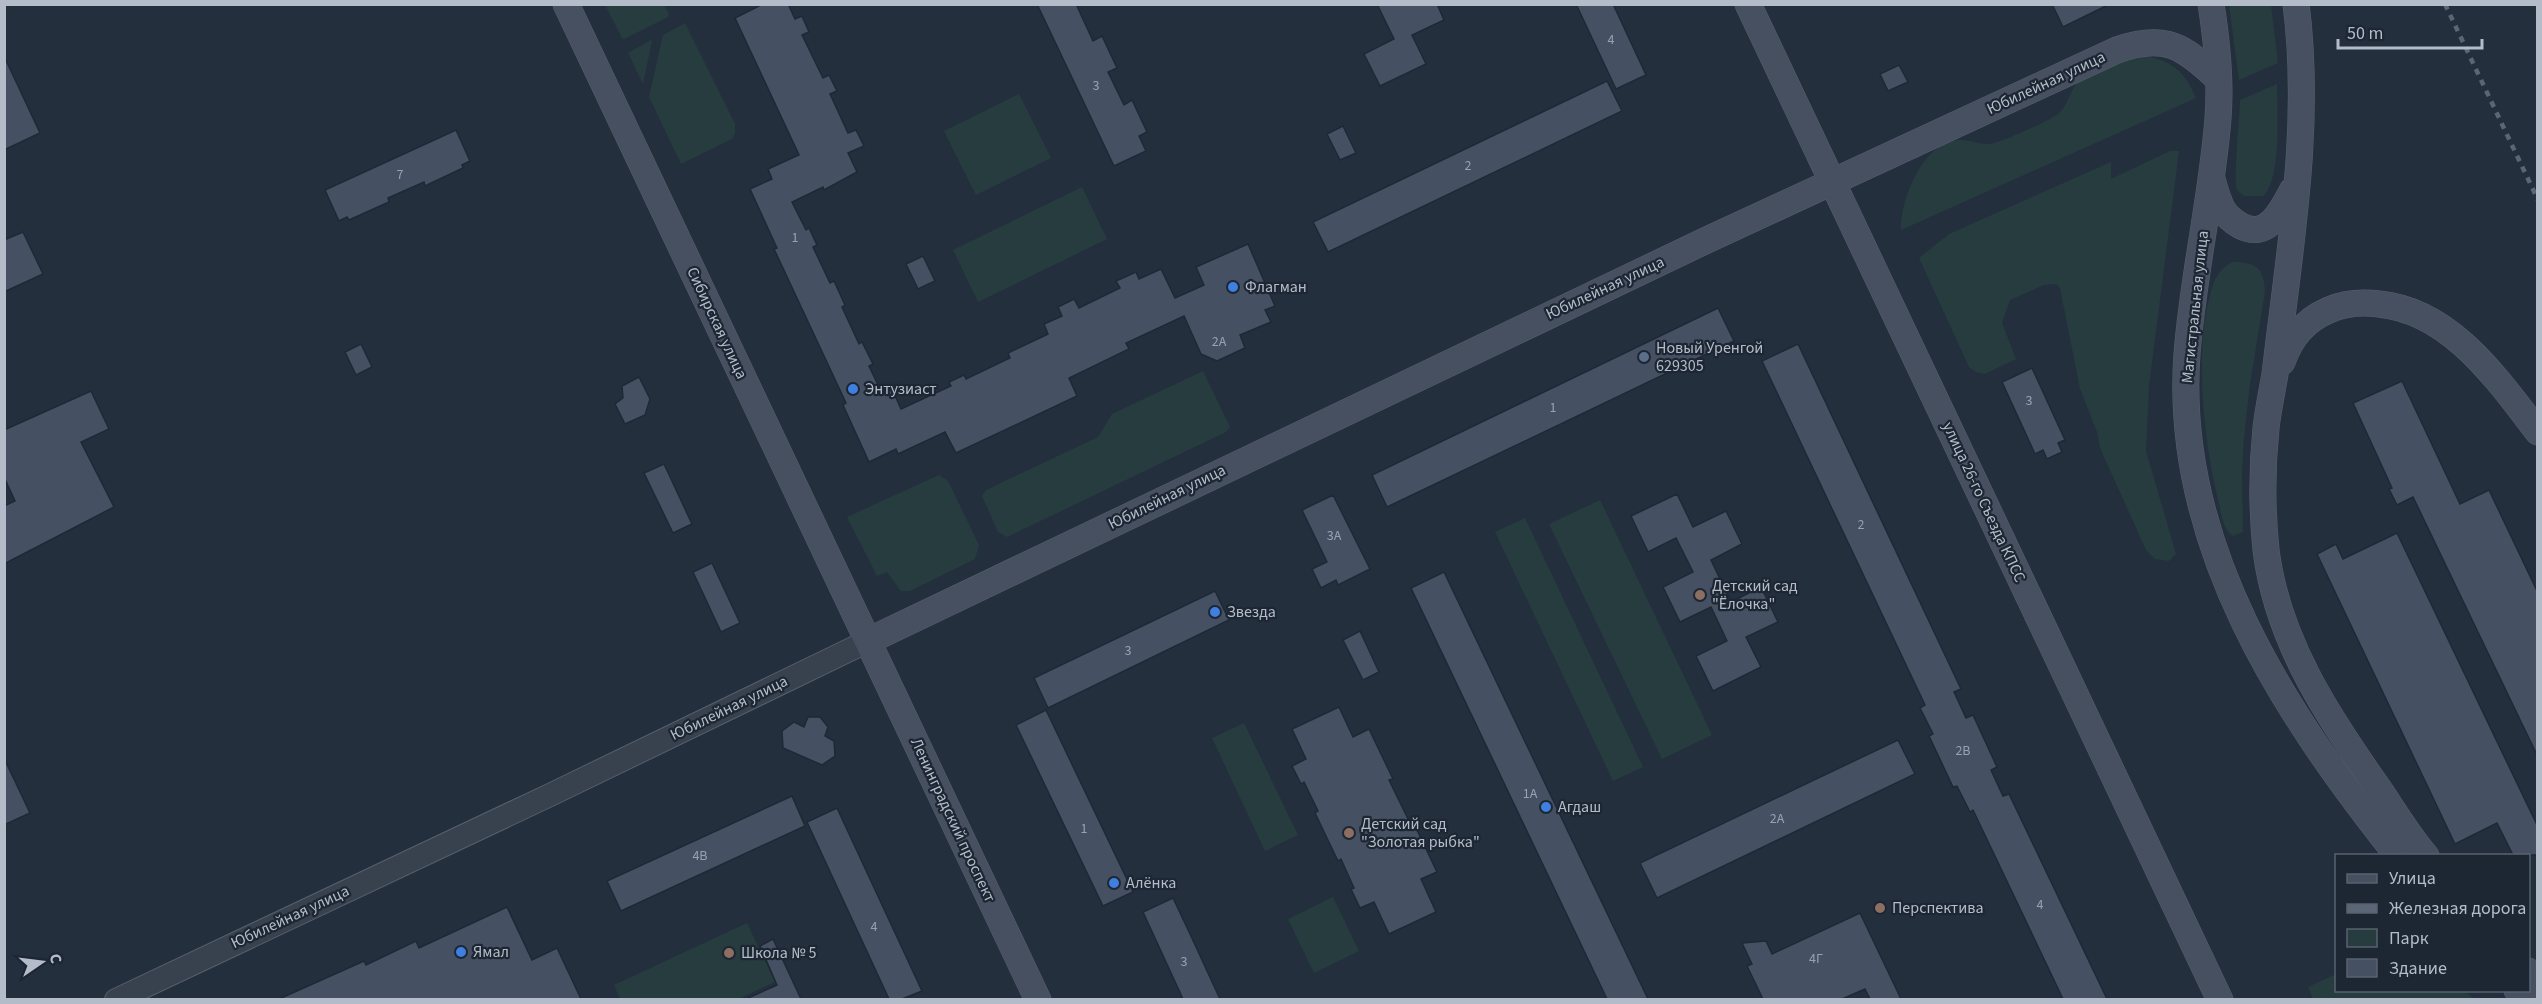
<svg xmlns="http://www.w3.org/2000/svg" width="2542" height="1004" font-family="'Source Sans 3',sans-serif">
<rect width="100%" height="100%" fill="#242f3e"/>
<g fill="#263c3f">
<path d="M605,5H664L669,14L668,17L624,39L622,38Z"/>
<path d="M2229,5H2271L2278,63L2239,80Z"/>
<path d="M685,23L735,124V133L732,139L681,164L649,97L663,35Z"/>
<path d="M651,40L652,41L643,84L628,53Z"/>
<path d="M2144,56C2172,60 2186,73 2196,98L1901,230C1900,200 1923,142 1958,140C1969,139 1980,145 1990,144C2000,143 2049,121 2058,114C2068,107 2070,88 2080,80C2092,71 2130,58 2144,56Z"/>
<path d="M2277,84C2277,114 2282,173 2264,196H2244C2242,194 2239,192 2237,190C2233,182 2240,115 2240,100Z"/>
<path d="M1019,94L1051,158L976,195L944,131Z"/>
<path d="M2170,151H2179L2149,386L2146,451L2176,554L2169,561L2155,559L2146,550L2100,448L2097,432L2080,389L2060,288L2056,284L2044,285L2010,300L2002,323L2016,359L1985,374L1976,372L1969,367L1919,258L1949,234L2111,162V179Z"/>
<path d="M1082,187L1107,239L978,302L953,250Z"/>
<path d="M2232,262C2256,262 2264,267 2265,292L2250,384L2244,438L2242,471L2243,532L2233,536C2223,530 2221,514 2219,503C2204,444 2194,354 2210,295C2213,281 2219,269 2232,262Z"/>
<path d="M1203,371L1230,427L1226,432L1007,537L998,532L982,496L986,490L1098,437L1112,414Z"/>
<path d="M939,475L948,481L979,545L975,559L910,591H901L887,572L877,576L847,517Z"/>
<path d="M1600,500L1712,735L1662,759L1549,524Z"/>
<path d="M1525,518L1643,767L1613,781L1495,532Z"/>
<path d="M1244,723L1298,835L1265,851L1212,738Z"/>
<path d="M1333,897L1359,951L1314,973L1288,919Z"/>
<path d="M747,923L775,982L738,999H620L614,985Z"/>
<path d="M2336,974V990L2464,991L2475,999H2313L2308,987Z"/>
</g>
<g fill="#455162" stroke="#1f2835" stroke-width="1.5">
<path d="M763,4H788L795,19L802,16L809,32L802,35L823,78L829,75L837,91L830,94L848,133L856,130L864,146L848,153L857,172L824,190L823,187L792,202L806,230L809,228L817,245L813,247L830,283L834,281L845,305L842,307L859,344L862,342L873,364L869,366L882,393L892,389L901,409L951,386L949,382L964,375L966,379L1010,358L1008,353L1048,334L1044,324L1062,316L1058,307L1074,299L1079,308L1120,288L1116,281L1136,272L1139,279L1161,269L1175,298L1204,285L1196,267L1248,244L1275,306L1265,310L1271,322L1240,335L1245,348L1217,361L1201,354L1184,316L1126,343L1129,349L1069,378L1077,396L956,453L945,432L898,454L896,449L869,462L843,405L846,403L774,249L777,248L750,189L772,179L768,169L799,155L735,18Z"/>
<path d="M1037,4H1076L1093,41L1102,36L1117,68L1108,72L1124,105L1132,100L1147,132L1139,136L1146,151L1114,166Z"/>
<path d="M1377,4H1437L1444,20L1412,35L1426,64L1380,86L1364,54L1394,39Z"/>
<path d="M1576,4H1613L1646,75L1616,89Z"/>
<path d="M2052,4H2110L2063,27Z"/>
<path d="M4,56L40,133L4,150Z"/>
<path d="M1899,65L1908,82L1888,91L1880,74Z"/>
<path d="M1607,81L1622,111L1328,252L1313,222Z"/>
<path d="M1343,126L1356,153L1340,160L1327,134Z"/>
<path d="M456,130L470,161L462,165L463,168L425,186L424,182L388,198L389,202L349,220L347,217L339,221L325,190Z"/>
<path d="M23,232L43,274L4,292V240Z"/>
<path d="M923,256L935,281L918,289L906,264Z"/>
<path d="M1718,308L1734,341L1387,507L1372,475Z"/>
<path d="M361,344L372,367L356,375L345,352Z"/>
<path d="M1798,344L1961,689L1954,692L1966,718L1973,715L1997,767L1991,770L2003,796L2009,794L2107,999H2063L1973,810L1970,812L1957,786L1953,787L1929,736L1933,734L1920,708L1925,705L1762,361Z"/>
<path d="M2032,368L2065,440L2058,443L2062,452L2047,459L2043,450L2035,454L2002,382Z"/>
<path d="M639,377L650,399L645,415L625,424L615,404L623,398L622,386Z"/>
<path d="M2402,381L2460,504L2489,490L2538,593V757L2413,497L2397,505L2389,489L2392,488L2353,403Z"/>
<path d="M91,391L109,429L81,442L114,507L4,564V506L15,501L4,477V430Z"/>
<path d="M664,464L692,524L673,533L644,473Z"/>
<path d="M1677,494L1693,527L1726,511L1742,544L1711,560L1731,602L1761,587L1778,622L1746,637L1761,667L1713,691L1696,656L1727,641L1711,607L1680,622L1663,587L1693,572L1676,538L1648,552L1631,516Z"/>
<path d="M1333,495L1370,569L1338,585L1336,580L1321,588L1312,569L1327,562L1302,510Z"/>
<path d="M2397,533L2538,827V855H2513L2497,823L2455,844L2317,554L2336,544L2343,559Z"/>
<path d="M712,563L740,623L721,632L693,572Z"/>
<path d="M1444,572L1648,999H1607L1411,588Z"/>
<path d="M1215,591L1229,620L1048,708L1034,678Z"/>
<path d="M1360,631L1379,672L1363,680L1343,640Z"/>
<path d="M1339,707L1353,737L1369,729L1393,779L1389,780L1413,829L1416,828L1437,872L1421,879L1436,912L1389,934L1374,902L1360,908L1351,889L1354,888L1341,859L1338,861L1315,813L1318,811L1304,782L1301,784L1292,766L1306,759L1292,729Z"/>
<path d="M1046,710L1133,892L1103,906L1016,725Z"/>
<path d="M808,717H820L828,727L825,736L834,741L835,756L822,765L783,748L782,731L794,722L804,727Z"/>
<path d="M1898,740L1915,774L1657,898L1640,863Z"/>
<path d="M4,758L30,813L4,825Z"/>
<path d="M792,796L805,826L621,911L607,881Z"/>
<path d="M837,808L922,991L902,999H889L807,822Z"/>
<path d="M1173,898L1190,934L1220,999H1183L1143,912Z"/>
<path d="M507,907L532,960L557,948L581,999H279L364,961L366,965L416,941L419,948Z"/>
<path d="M1860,913L1901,999H1870L1865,989L1842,999H1763L1747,966L1752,964L1742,943L1766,941L1772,954Z"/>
<path d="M773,939L801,999H746L777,985L760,946Z"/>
</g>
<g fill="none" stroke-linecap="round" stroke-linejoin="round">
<defs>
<path id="tertiary" d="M116,1000L550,795L868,641"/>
<g id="secondary">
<path d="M566,4L1038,1000"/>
<path d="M1748,4L2220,1000"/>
<path d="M2211,4C2217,42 2221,81 2218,118C2212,197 2193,275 2187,354C2173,544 2284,713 2398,856"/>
<path d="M2296,4C2312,127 2289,252 2275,374C2272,392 2268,410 2266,428C2262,467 2262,511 2266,550C2277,640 2328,717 2379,789C2394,811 2408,835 2426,856"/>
<path d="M2212,179C2215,190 2218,201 2223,210C2228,218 2234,222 2241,226C2268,240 2282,210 2292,191"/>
<path d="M2282,362C2291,337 2305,320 2329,310C2345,303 2362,302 2379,304C2451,311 2497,379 2538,432"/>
<path d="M868,641L1709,239L2117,50C2164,33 2184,46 2218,79"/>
<path d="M2528,971L2538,981"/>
<path d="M2517,990L2526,1000"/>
</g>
</defs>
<use href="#tertiary" stroke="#565f6c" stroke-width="24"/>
<use href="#secondary" stroke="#565f6c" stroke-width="27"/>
<use href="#tertiary" stroke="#38414e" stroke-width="22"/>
<use href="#secondary" stroke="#465061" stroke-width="26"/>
<path stroke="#5a6575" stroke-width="4.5" stroke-dasharray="6 6" stroke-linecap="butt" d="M2445,4L2538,200"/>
</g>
<g fill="#3f7fe0" stroke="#1d2633" stroke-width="2">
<circle cx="1233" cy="287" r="6"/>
<circle cx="853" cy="389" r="6"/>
<circle cx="1215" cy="612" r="6"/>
<circle cx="1546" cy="807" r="6"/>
<circle cx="1114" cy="883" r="6"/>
<circle cx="461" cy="952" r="6"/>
</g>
<circle fill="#5c6f8a" stroke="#1d2633" stroke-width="2" cx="1644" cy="357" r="6"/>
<g fill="#8d6e63" stroke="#1d2633" stroke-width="2">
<circle cx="1700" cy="595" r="6"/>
<circle cx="1349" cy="833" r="6"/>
<circle cx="1880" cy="908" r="6"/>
<circle cx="729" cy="953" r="6"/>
</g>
<g text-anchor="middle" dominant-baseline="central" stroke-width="4.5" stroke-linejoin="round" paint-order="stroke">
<g font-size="14" fill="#98a1af">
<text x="1611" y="40">4</text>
<text x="1096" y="86">3</text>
<text x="1468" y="166">2</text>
<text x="400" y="175">7</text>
<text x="795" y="238">1</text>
<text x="1219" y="342">2А</text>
<text x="2029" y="401">3</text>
<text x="1553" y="408">1</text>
<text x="1861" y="525">2</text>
<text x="1334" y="536">3А</text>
<text x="1128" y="651">3</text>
<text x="1963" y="751">2В</text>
<text x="1530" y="794">1А</text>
<text x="1777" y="819">2А</text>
<text x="1084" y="829">1</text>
<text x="700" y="856">4В</text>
<text x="2040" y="905">4</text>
<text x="874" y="927">4</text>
<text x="1816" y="959">4Г</text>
<text x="1184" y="962">3</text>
</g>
<g font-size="16" fill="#b4bcc9" stroke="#1d2633">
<text transform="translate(2046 83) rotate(-25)">Юбилейная улица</text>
<text transform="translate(1605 288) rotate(-25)">Юбилейная улица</text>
<text transform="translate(2195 307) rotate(-84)">Магистральная улица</text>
<text transform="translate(717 323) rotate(65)">Сибирская улица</text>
<text transform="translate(1167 497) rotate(-26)">Юбилейная улица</text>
<text transform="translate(1984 502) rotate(65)">улица 26-го Съезда КПСС</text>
<text transform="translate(729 708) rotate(-26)">Юбилейная улица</text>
<text transform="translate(953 820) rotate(65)">Ленинградский проспект</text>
<text transform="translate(290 917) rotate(-25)">Юбилейная улица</text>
</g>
<g font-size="16" fill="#b4bcc9" stroke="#1d2633" text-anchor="start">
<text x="1245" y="287">Флагман</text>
<text x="1656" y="348">Новый Уренгой<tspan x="1656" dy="18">629305</tspan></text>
<text x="865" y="389">Энтузиаст</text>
<text x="1712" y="586">Детский сад<tspan x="1712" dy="18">"Ёлочка"</tspan></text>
<text x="1227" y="612">Звезда</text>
<text x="1558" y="807">Агдаш</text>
<text x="1361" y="824">Детский сад<tspan x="1361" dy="18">"Золотая рыбка"</tspan></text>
<text x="1126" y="883">Алёнка</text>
<text x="1892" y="908">Перспектива</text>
<text x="473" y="952">Ямал</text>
<text x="741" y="953">Школа № 5</text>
</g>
</g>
<rect width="2542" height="1004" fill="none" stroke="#b4bcc9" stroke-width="12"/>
<rect x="2335" y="854" width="195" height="138" fill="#1d2633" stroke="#59626f" stroke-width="1.5"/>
<rect x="2347" y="874" width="30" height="9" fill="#465061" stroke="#59626f" stroke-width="1.5"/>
<text x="2389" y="884" font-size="18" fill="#b4bcc9">Улица</text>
<rect x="2347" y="904" width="30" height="9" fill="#5a6575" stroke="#59626f" stroke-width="1.5"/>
<text x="2389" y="914" font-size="18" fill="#b4bcc9">Железная дорога</text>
<rect x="2347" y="929" width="30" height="18" fill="#263c3f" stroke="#59626f" stroke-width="1.5"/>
<text x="2389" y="944" font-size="18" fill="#b4bcc9">Парк</text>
<rect x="2347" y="959" width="30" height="18" fill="#455162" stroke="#59626f" stroke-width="1.5"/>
<text x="2389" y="974" font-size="18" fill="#b4bcc9">Здание</text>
<g transform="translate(42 962) rotate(76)" stroke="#1d2633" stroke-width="4.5" paint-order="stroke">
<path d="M0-4.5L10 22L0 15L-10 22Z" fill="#b4bcc9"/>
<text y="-9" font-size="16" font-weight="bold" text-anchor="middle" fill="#b4bcc9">С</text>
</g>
<path d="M2338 39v9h144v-9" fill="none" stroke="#b4bcc9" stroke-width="3"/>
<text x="2347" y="39" font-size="18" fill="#b4bcc9" stroke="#1d2633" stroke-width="4.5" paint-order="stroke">50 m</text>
</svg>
